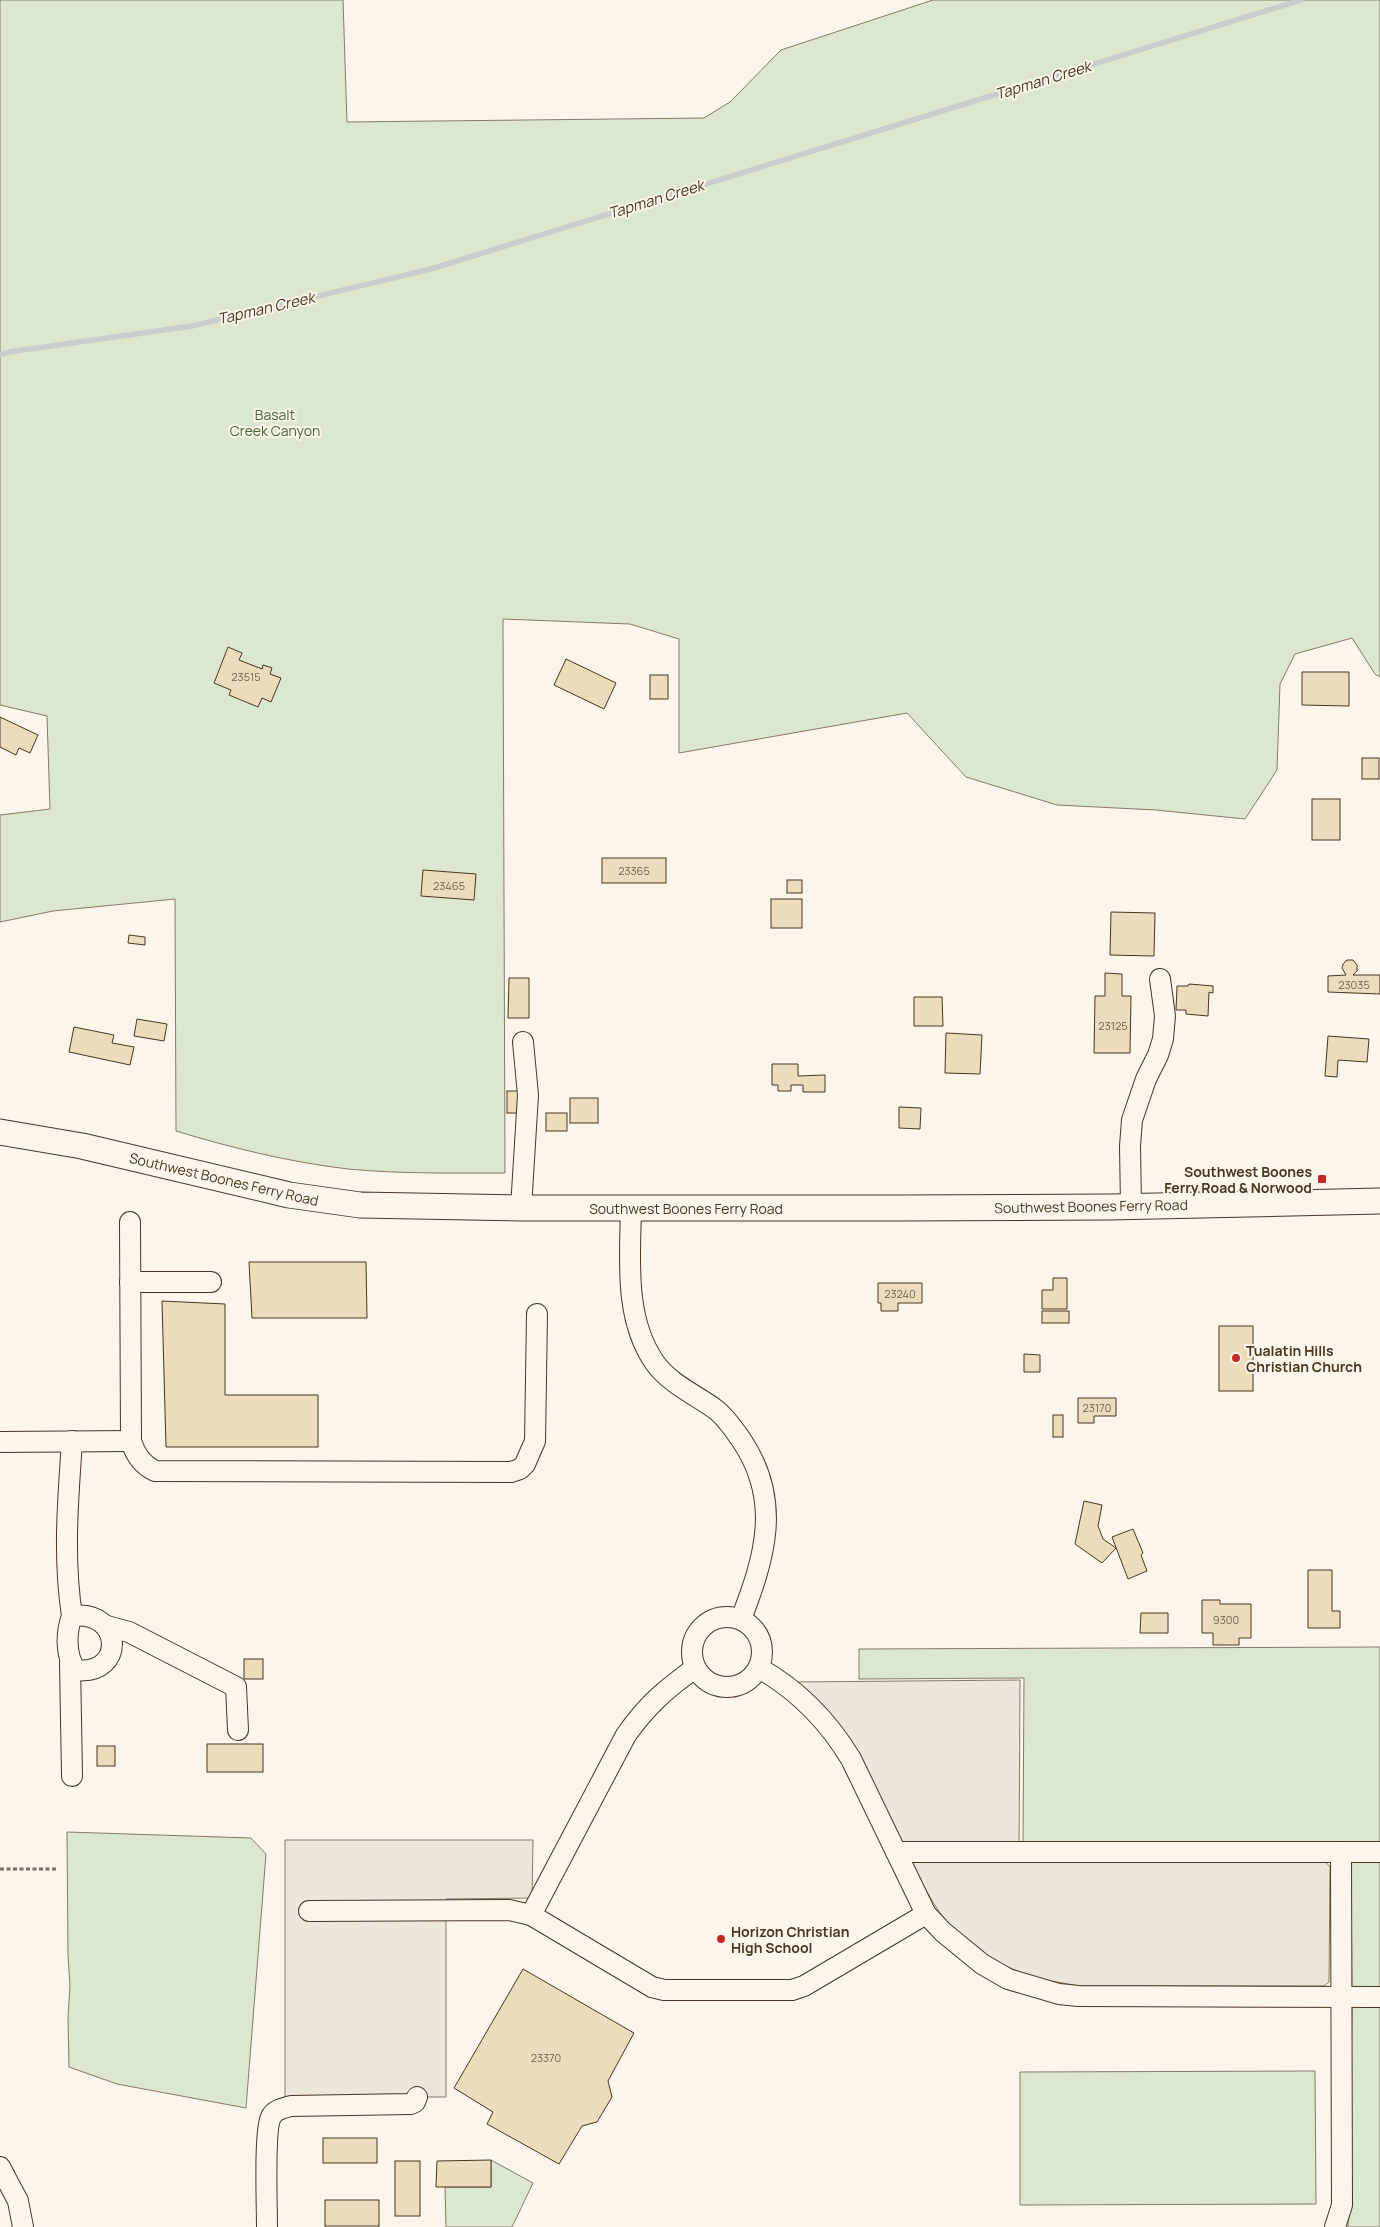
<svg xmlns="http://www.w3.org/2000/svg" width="1380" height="2227" font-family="Manrope,sans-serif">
<rect width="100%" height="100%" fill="#fbf6e9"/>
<g fill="#dce7d0" stroke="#887966">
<path d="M0,0H343L347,122L704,118L730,102L781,50L933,0H1380V677L1375,674L1352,638L1295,654L1280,684L1277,770L1245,819L1156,810L1057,805L966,777L907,713L679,753V639L630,624L503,619L505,1173C452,1173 400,1174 348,1169C289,1162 232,1148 176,1131L175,899L53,911L0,922V815L50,809L47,716L0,705Z"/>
<path d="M1380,1647V2227H1348L1352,2013L1351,1843L1023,1842L1024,1678L859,1679V1649Z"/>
<path d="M67,1832L251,1838L266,1854L246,2108L117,2084L69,2067L68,2018L70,1986L68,1955Z"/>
<path d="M1315,2071L1316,2204L1020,2205V2072Z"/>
<path d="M491,2160L533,2183L512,2227H446L445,2187H491Z"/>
</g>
<g fill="#ede7d9" stroke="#887966">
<path d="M1020,1680L1019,1861H1325L1330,1867L1329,1982L1324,1986H1080L1034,1978L987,1958L954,1930L940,1913L794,1682Z"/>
<path d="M285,1840H533L532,1898L446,1899V2097H285Z"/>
</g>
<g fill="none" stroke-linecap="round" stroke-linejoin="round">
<path stroke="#c9cecd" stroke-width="5.5" d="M0,355L9,352L192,326L431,269L1301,0"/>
</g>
<g fill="#ecdcbc" stroke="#4a3520">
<path d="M228,647L242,653L239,660L262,669L263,665L272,668L270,674L281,678L271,702L262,698L258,707L229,695L231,690L214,683Z"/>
<path d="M566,659L616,683L604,709L554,685Z"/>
<path d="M1302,672H1349V706L1302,705Z"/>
<rect x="650" y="675" width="18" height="24"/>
<path d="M0,717L38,735L30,753L19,748L16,755L0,747Z"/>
<rect x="1362" y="758" width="17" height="21"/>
<rect x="1312" y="799" width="28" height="41"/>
<rect x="602" y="858" width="64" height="25"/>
<path d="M423,870L476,874L474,900L421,896Z"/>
<rect x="787" y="880" width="15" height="13"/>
<rect x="771" y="899" width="31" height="29"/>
<path d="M1111,912L1155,913L1154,956L1110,955Z"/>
<path d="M129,935L145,937V945L128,943Z"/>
<path d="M1347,960H1353L1357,965V971L1353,975H1380V994L1328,992V976L1346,975L1342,968L1343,964Z"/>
<path d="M1105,973L1122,974V996H1131L1130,1053H1094L1095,996H1105Z"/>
<path d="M509,978H529V1018H508Z"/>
<path d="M1189,984L1213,986V993L1209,992L1208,1016L1186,1014V1010H1176L1177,986H1188Z"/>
<path d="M914,997H942L943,1026H914Z"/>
<path d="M137,1019L167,1024L164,1041L134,1036Z"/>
<path d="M74,1027L114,1035L112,1043L134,1047L130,1065L69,1052Z"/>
<path d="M946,1033L982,1035L980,1074L945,1073Z"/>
<path d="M1328,1036L1369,1039L1367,1062L1338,1060L1337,1077L1325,1076Z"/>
<path d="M772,1064H798V1076L825,1075V1092H803V1085H791V1091H778V1085H772Z"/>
<rect x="507" y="1091" width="15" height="22"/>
<rect x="570" y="1098" width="28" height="25"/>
<path d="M899,1107L921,1108L920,1129L899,1128Z"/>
<rect x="546" y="1113" width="21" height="18"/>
<path d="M249,1262H366L367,1318H252Z"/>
<path d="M1053,1278H1067V1309H1042V1290H1053Z"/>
<path d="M878,1283H922V1303H898V1311H881V1303H878Z"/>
<path d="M162,1301L225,1304V1395H318V1447H166Z"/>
<rect x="1042" y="1311" width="27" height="12"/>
<rect x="1219" y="1326" width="34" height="65"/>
<path d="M1024,1354L1040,1355V1372H1024Z"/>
<path d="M1078,1398H1116V1416H1094V1423H1078Z"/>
<rect x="1053" y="1415" width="10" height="22"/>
<path d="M1084,1501L1102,1505L1098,1526L1103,1539L1116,1548L1102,1563L1075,1544Z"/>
<path d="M1133,1529L1143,1553L1141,1555L1147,1571L1128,1579L1112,1537Z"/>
<path d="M1308,1570H1332V1611H1340V1628H1308Z"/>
<path d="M1202,1600H1220V1604H1251V1638H1239V1645H1213V1633H1202Z"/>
<path d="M1141,1613H1168V1633H1140Z"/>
<rect x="244" y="1659" width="19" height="20"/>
<rect x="207" y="1744" width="56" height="28"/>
<rect x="97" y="1746" width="18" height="20"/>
<path d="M523,1969L634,2033L608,2081L612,2097L597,2122L582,2126L559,2164L487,2124L493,2112L454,2088Z"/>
<rect x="323" y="2138" width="54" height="25"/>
<path d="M491,2160V2187H436L437,2161Z"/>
<rect x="395" y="2161" width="25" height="55"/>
<rect x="325" y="2200" width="54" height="26"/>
</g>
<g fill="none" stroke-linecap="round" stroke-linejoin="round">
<defs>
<g id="minor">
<path d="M1131,1206L1130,1146L1132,1120L1146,1079L1158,1055L1163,1039L1165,1016L1160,979"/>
<path d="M521,1208L528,1095L523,1042"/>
<path d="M631,1208C630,1259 624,1319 655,1363C670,1384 696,1395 715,1409C726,1417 735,1431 742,1441C782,1501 765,1557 741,1619"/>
<path d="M130,1222L131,1441C135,1454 142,1465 155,1471L511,1472L520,1469L525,1464L535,1441L537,1314"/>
<path d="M130,1282H211"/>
<path d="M72,1441C68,1500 63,1557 72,1616C123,1609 126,1676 76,1670C65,1656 66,1632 72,1616"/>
<path d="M0,1442L131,1441"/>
<circle cx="727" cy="1652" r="35"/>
<path d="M107,1626L129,1632L236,1687L238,1730"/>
<path d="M70,1663L72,1776"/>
<path d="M695,1668C665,1690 648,1704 626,1735L531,1915L652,1987L664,1990H792L804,1986L926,1914"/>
<path d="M759,1668C798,1690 828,1721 851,1759L926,1914L943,1932L982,1964L1008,1979L1059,1994L1078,1996L1380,1997"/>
<path d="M896,1852H1380"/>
<path d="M309,1911L509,1910L531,1915"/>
<path d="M0,2167L18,2201L23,2227"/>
<path d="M267,2227C267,2207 264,2130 271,2117C275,2109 284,2108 291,2106L411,2104L415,2102L417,2097"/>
<path d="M1335,2227L1342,2205L1341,1852"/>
</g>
<path id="major" d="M0,1132L82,1146L289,1195L360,1205L521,1208H900L1109,1207L1380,1201"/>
</defs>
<use href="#minor" stroke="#4a3520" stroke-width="22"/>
<use href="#major" stroke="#4a3520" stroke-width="27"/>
<path stroke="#7f6f5c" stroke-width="3" stroke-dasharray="4 2.5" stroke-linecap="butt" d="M0,1869H57"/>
<use href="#minor" stroke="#fbf6e9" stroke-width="20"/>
<use href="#major" stroke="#fbf6e9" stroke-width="25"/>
</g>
<g fill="#c62828" stroke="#fbf6e9" stroke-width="2">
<rect x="1317" y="1174" width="10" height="10" rx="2.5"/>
<circle cx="1236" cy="1358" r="5"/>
<circle cx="721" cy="1939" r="5"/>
</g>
<g text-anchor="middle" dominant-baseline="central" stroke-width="4" stroke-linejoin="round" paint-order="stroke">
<g font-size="11" fill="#725f47">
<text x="246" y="676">23515</text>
<text x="634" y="870">23365</text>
<text x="449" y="885">23465</text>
<text x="1354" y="984">23035</text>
<text x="1113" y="1025">23125</text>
<text x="900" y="1293">23240</text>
<text x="1097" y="1407">23170</text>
<text x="1226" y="1619">9300</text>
<text x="546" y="2057">23370</text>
</g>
<g font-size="14" fill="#436837" stroke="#fbf6e9">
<text x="275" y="414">Basalt<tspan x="275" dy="16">Creek Canyon</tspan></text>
</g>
<g font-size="14" font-weight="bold" fill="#4a3520" stroke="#fbf6e9" text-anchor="start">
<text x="1312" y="1171" text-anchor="end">Southwest Boones<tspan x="1312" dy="16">Ferry Road &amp; Norwood</tspan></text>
<text x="1246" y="1350">Tualatin Hills<tspan x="1246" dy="16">Christian Church</tspan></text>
<text x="731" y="1931">Horizon Christian<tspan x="731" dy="16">High School</tspan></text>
</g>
<g font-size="14" fill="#4a3520" stroke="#fbf6e9">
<text transform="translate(224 1179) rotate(13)">Southwest Boones Ferry Road</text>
<text transform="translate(1091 1206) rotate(-1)">Southwest Boones Ferry Road</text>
<text x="686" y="1208">Southwest Boones Ferry Road</text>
</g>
<g font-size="15" font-style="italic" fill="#4a3520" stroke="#fbf6e9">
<text transform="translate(1043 80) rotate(-17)">Tapman Creek</text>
<text transform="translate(656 199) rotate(-17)">Tapman Creek</text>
<text transform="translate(266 308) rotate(-13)">Tapman Creek</text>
</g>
</g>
</svg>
